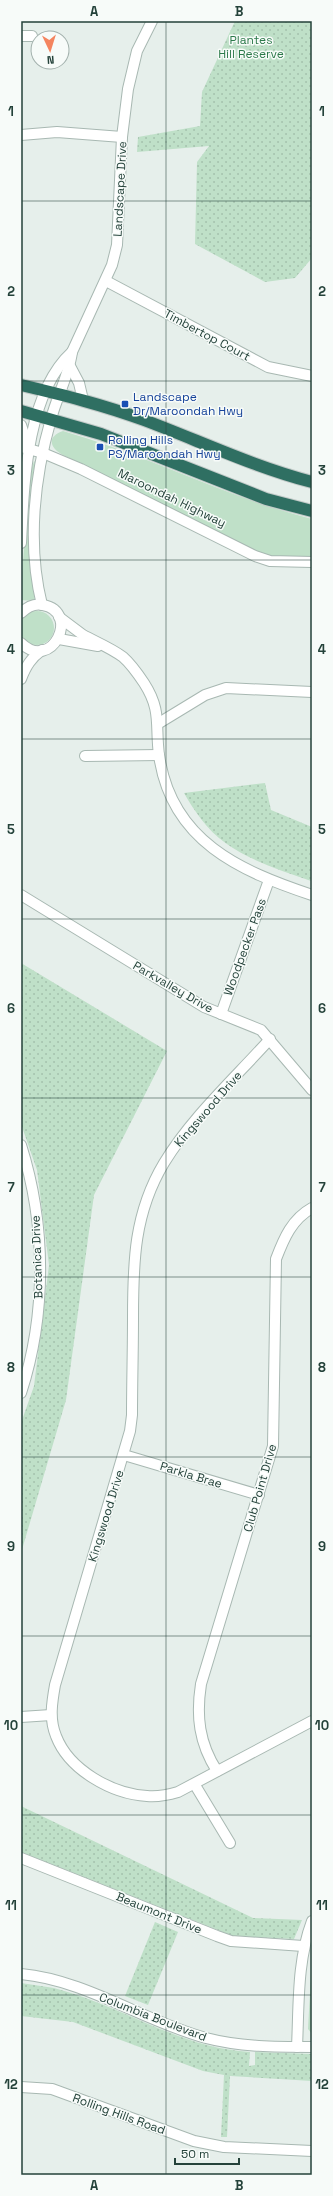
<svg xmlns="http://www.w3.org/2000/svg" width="333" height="2196" font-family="'Space Grotesk',sans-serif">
<defs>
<pattern id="grass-dots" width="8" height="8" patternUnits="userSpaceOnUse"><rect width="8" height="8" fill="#bfe0c8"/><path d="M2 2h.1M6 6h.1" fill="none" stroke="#a4c1ad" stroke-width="1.8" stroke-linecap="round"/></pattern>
</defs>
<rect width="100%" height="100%" fill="#e6efeb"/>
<g fill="url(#grass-dots)">
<path d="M235,21H312V258L295,278L265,282L195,244L197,162L209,146L137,152L138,137L200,126L202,92Z"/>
<path d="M265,783L271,810L312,827L311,881C271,867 227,854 201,819C195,811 189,802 184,793Z"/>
<path d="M21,963L167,1051L94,1195L66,1400L21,1553V1423L34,1386L49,1265L37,1170L21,1124Z"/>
<path d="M21,1806L253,1918L302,1920L294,1939L233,1936L21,1852Z"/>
<path d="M155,1922L178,1932L148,2005L125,1996Z"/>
<path d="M21,1983C32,1985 43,1986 54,1988C121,2005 179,2048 250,2052L249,2066L255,2065V2052L312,2054V2081L230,2076L227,2137H221L224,2075L203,2071L73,2022L21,2016Z"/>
</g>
<g fill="#bfe0c8">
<path d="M63,431C147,455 226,497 312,519V558L279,557L260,554L63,455C50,448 46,437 63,431Z"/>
<path d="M34,461L35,462C27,508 27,554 35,600L33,601L21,600V589L29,478Z"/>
<circle cx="37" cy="628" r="17"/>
<path d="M312,1957V2034L308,2029Z"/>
</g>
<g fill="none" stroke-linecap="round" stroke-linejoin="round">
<defs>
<g id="minor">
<path d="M21,36H32"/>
<path d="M21,135L57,132L122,137"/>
<path d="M106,281L268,367L312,376"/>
<path d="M70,366L79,383L83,400"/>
<path d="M21,425L29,449"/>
<path d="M21,447L43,453L81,469L255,556L270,561L312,562"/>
<path d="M21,543C24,485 26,394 72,352"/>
<path d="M42,605C27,545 34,478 51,419C57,396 69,375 72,352L112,265L117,245L122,137L128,89L137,51L152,21"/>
<path d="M21,613C27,607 35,603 43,605C81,612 52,673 21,643"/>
<path d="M59,617C67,623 75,629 83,635C96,642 111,648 123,657C131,664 138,674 144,683C162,711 155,725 159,755C171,841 240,871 312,895"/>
<path d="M59,639L98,646"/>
<path d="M21,679C26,666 31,658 42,650"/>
<path d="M159,723L205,695L226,688L312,692"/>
<path d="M85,756L159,755"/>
<path d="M21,895L204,1007L261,1030L312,1090"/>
<path d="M221,1014L269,880"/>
<path d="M270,1039C234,1079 192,1117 164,1163C134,1213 133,1262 133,1318C133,1350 132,1383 132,1415L130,1431L55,1685C52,1702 49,1719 56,1736C69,1770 112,1794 147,1796C158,1797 168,1795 178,1792L312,1721"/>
<path d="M21,1145C46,1224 47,1313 21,1393"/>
<path d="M124,1455L259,1495"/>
<path d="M21,1717L51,1715"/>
<path d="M217,1771C199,1743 196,1716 201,1684L273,1446L276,1259C284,1238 292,1219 312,1208"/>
<path d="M195,1785L230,1843"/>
<path d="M21,1858L217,1936L231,1941L303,1946"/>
<path d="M21,1974C86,1980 143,2021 206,2038C240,2047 277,2047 312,2047"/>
<path d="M297,2047C299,2004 297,1961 312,1921"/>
<path d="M21,2087L52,2089L194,2141L224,2147L312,2151"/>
</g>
<g id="highway">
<path d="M21,385C63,395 104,405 144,420C200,441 254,467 312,482"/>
<path d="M21,411L101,434L266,499L312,511"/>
</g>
</defs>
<use href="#minor" stroke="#a8b8b2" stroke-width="12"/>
<use href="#highway" stroke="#c2cac8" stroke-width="14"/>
<use href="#minor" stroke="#fff" stroke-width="10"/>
<use href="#highway" stroke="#2f6f62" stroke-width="12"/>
</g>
<path fill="none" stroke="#24423a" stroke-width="1" stroke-opacity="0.55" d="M166,21V2175M21,201H312M21,381H312M21,560H312M21,739H312M21,919H312M21,1098H312M21,1277H312M21,1457H312M21,1636H312M21,1815H312M21,1995H312"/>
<g fill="#1a4fb4" stroke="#f7fbf9" stroke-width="1.5">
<rect x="121" y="400" width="8" height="8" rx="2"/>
<rect x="96" y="443" width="8" height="8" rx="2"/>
</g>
<g text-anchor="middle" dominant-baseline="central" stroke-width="3" stroke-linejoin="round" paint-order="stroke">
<g font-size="12" fill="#2d7a4b" stroke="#f7fbf9">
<text x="251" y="40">Plantes<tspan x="251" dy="14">Hill Reserve</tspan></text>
</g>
<g font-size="12" fill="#24423a" stroke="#f7fbf9">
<text transform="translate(120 189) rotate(-87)">Landscape Drive</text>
<text transform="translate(207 335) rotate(28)">Timbertop Court</text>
<text transform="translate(172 498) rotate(26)">Maroondah Highway</text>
<text transform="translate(245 947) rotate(-70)">Woodpecker Pass</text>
<text transform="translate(173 987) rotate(30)">Parkvalley Drive</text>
<text transform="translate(208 1109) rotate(-49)">Kingswood Drive</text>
<text transform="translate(37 1257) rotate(-92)">Botanica Drive</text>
<text transform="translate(191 1475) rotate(17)">Parkla Brae</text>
<text transform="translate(260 1488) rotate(-74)">Club Point Drive</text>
<text transform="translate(106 1516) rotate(-73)">Kingswood Drive</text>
<text transform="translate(159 1913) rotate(22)">Beaumont Drive</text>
<text transform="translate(153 2017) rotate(21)">Columbia Boulevard</text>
<text transform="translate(119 2114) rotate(20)">Rolling Hills Road</text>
</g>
<g font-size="12" fill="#164399" stroke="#f7fbf9" text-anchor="start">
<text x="133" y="397">Landscape<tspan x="133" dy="14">Dr/Maroondah Hwy</tspan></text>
<text x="108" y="440">Rolling Hills<tspan x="108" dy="14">PS/Maroondah Hwy</tspan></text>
</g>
</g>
<rect width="333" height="2196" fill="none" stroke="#f7fbf9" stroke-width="44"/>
<g transform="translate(50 50) rotate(176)"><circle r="19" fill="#f7fbf9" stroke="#a3b1ad"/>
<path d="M0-3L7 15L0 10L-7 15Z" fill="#f4845f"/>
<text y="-6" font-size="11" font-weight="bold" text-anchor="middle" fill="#24423a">N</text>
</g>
<path d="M175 2158v6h64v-6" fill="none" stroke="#24423a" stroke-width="2"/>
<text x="181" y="2158" font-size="12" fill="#24423a" stroke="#f7fbf9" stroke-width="3" paint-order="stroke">50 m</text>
<rect x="22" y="22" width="289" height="2152" fill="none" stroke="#24423a" stroke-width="1.5"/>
<g font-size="13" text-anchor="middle" font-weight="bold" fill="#24423a">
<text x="94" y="16">A</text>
<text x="239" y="16">B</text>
<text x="11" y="116">1</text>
<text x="322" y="116">1</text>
<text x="11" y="296">2</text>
<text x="322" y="296">2</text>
<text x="11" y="475">3</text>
<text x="322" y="475">3</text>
<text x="11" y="654">4</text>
<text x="322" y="654">4</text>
<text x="11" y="834">5</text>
<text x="322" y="834">5</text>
<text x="11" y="1013">6</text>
<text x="322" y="1013">6</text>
<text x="11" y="1192">7</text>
<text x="322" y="1192">7</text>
<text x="11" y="1372">8</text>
<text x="322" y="1372">8</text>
<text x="11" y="1551">9</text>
<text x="322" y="1551">9</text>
<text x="11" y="1730">10</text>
<text x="322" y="1730">10</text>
<text x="11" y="1910">11</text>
<text x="322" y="1910">11</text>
<text x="11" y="2089">12</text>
<text x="322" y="2089">12</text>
<text x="94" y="2190">A</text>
<text x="239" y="2190">B</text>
</g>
</svg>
